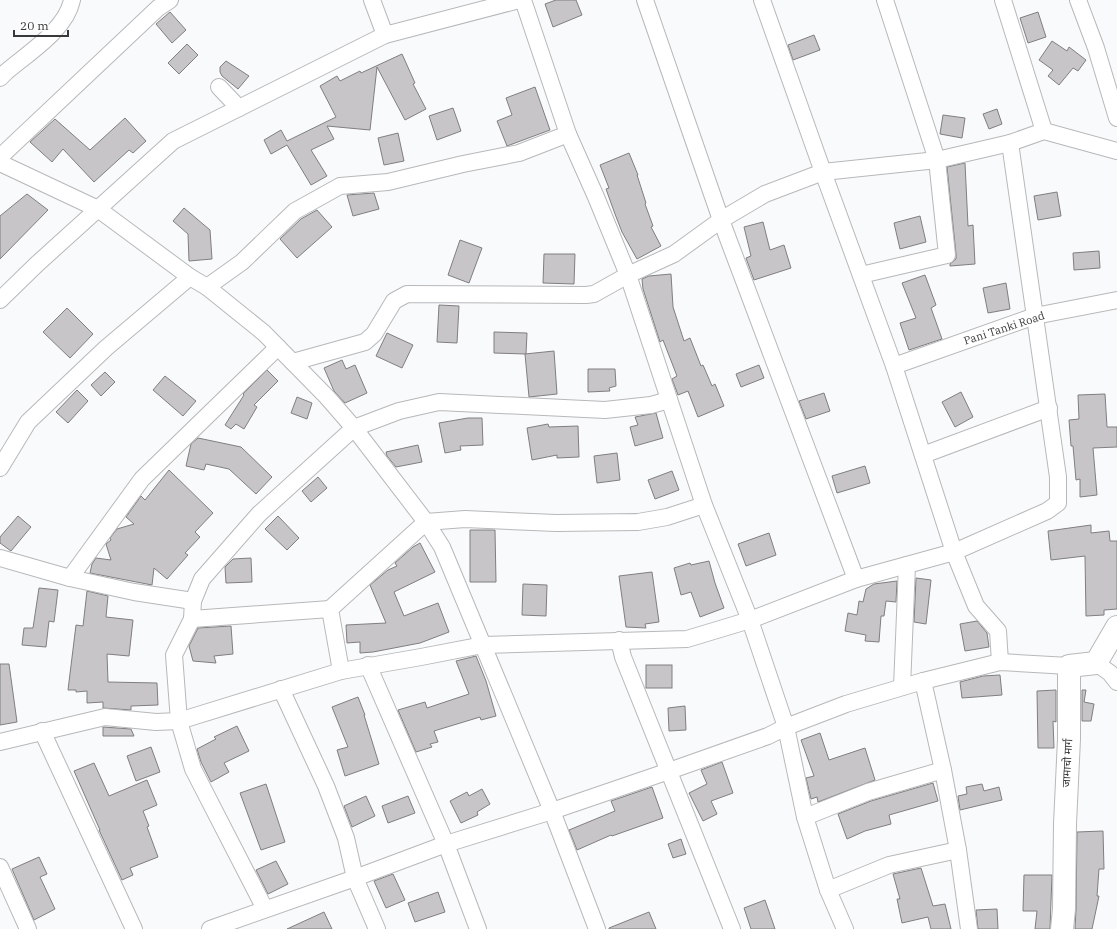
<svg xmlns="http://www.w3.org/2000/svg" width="1117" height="929" font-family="'IBM Plex Serif','Noto Sans Devanagari',serif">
<rect width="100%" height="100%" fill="#f9fafc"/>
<g fill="#c7c5c7" stroke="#807e80">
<path d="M556,0H576L582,15L553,27L545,4Z"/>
<path d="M170,12L186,30L172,43L156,24Z"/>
<path d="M1038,12L1046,37L1028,43L1020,18Z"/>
<path d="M814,35L820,50L793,60L788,45Z"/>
<path d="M1052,41L1067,51L1069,47L1086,60L1078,71L1073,68L1059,85L1048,76L1053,70L1039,60Z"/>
<path d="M187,44L198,55L179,74L168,63Z"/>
<path d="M402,54L415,83L413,84L426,109L405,120L377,67L370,130L327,126L334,139L311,150L327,176L311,185L287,145L271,154L264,140L281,130L287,141L336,117L320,86L337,76L340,81L360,71L361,73Z"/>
<path d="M226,61L249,76L238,89L222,76L220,72V67Z"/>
<path d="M535,87L550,130L507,146L497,121L512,115L506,98Z"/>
<path d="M453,108L461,131L437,140L429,116Z"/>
<path d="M997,109L1002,124L989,129L983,114Z"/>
<path d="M943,115L965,118L962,138L940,134Z"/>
<path d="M125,118L146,141L133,153L129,150L94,182L63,149L52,162L30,142L55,119L90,150Z"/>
<path d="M398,133L404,161L384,165L378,138Z"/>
<path d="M629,153L638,175H637L646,203L645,204L653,226L651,227L661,246L637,259L622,232L615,214L606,189L609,188L600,165Z"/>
<path d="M965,163L968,226L973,225L975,264L950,266V264L956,259V254L947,167Z"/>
<path d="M1057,192L1061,216L1038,220L1034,196Z"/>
<path d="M374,193L379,209L353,216L347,195Z"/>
<path d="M27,194L48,210L0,259V216Z"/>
<path d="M184,208L210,230L212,259L189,261L188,234L173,221Z"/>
<path d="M317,210L332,227L297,258L280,239L301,219Z"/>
<path d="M920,216L926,242L900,249L894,223Z"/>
<path d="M763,222L770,250L784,245L791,268L754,280L746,258L751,256L744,227Z"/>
<path d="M460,240L482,248L469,283L448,275Z"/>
<path d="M1099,251L1100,268L1074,270L1073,253Z"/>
<path d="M544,254H575L574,284L543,283Z"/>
<path d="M671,274L673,307L684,341L690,338L701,366L703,365L712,386L715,384L724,406L698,417L688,391L678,395L672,379L677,376L663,340L660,342L643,289L642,279L649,276Z"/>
<path d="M925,275L936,305L931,308L942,339L909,350L900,323L916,318L902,283Z"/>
<path d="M1006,283L1010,309L988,313L983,288Z"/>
<path d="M439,305L459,306L457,343L437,342Z"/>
<path d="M67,308L93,334L70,358L43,332Z"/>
<path d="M494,332L527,333L526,354L494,353Z"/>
<path d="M387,333L413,345L402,368L376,356Z"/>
<path d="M554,351L557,394L529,397L525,354Z"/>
<path d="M342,360L346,369L355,365L367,393L345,403L334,391L324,368Z"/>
<path d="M759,365L764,378L741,387L736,374Z"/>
<path d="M588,369H615L616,386L609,388L610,391L588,392Z"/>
<path d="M267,370L278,381L254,405L257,407L244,429L236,424L231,429L225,425L244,395L243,394Z"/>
<path d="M105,372L115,382L101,396L91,385Z"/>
<path d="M165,376L196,401L183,416L153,390Z"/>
<path d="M77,390L88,401L68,423L56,412Z"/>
<path d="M961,392L973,417L955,427L942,402Z"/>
<path d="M824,393L830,411L806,419L799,401Z"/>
<path d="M1105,394L1107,427H1117V447L1093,448L1097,495L1080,497V479L1076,480L1073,446H1071L1069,420L1079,419L1078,395Z"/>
<path d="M297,397L312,403L307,419L291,413Z"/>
<path d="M656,413L663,438L635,446L630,427L638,425L635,417Z"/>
<path d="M468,418H482L483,445L460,446L461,450L445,453L439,423Z"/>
<path d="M548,424L549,427L578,426L579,457L557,458V455L532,460L527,428Z"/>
<path d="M198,438L241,447L272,477L256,494L229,469L206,464L204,470L186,466L191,444Z"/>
<path d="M418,445L422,462L396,467L387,456L386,452Z"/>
<path d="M617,453L620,480L597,483L594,456Z"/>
<path d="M865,466L870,483L837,493L832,476Z"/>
<path d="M169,470L213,513L195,532L200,537L185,553L188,555L167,579L154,568L152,585L90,573L92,564L96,558L111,560L106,544L111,540L110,538L117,529L134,524L126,517L141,496L145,500Z"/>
<path d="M672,471L679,490L655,499L648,480Z"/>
<path d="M318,477L327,488L311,502L302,491Z"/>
<path d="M18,516L31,527L11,551L0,543V537Z"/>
<path d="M278,516L299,538L287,550L265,529Z"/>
<path d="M1091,525V533L1109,531L1110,541H1117V609L1104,610V615L1086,616L1085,556L1051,560L1048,531Z"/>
<path d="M470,530H495L496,582H470Z"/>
<path d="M769,533L776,555L746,566L738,544Z"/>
<path d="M420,543L435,572L394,592L404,616L438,603L449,632L420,643L373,652L360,653V642L347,643L346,625L386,623L370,585L388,570L397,566L395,563L413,547Z"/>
<path d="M251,558L252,582L226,583L225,567L233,559Z"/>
<path d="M709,561L715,583L724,608L700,617L691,592L681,595L674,568L690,563L691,565Z"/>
<path d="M652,572L659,622L645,624L646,628L626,627L619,576Z"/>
<path d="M916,578L931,580L926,624L914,622Z"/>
<path d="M897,581L896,602L886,601L884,616H881L879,642L865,641L866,635L845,631L848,613L857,615L859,601L863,602L866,589L874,584Z"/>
<path d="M523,584L547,585L546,616L522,615Z"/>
<path d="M39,588L58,590L54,622L49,621L46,647L22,645L24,628H33Z"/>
<path d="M87,591L108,596L106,617L133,620L129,656L107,654L108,682L157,683L158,705L131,706V710L103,708V702L87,703V691L76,692V690H68L76,625L83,626Z"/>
<path d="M977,621L987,633L989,647L965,651L960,624Z"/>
<path d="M231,626L233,654L214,656L216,663L193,661L189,646L198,628Z"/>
<path d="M476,656L486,681L496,716L481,720L480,717L434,731L438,742L430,744L432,747L416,752L398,710L425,702L427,708L469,694L456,661Z"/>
<path d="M0,664H9L17,722L0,725Z"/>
<rect x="646" y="665" width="26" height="23"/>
<path d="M1000,675L1002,695L962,698L960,682L983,676Z"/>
<path d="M1056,690V722L1053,721L1054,748H1038L1037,691Z"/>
<path d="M1082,690H1086L1084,702L1094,704L1091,721H1082Z"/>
<path d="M358,697L365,715H364L379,764L345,776L337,750L348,747L332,707Z"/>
<path d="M685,706L686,730L669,731L668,708Z"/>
<path d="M237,726L249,751L224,763L229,772L211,782L201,762L197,749L216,739L214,737Z"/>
<path d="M103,727L131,729L134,736H103Z"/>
<path d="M820,733L829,760L865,748L875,780L818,802L817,797L811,799L806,778L814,776L801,740Z"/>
<path d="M151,747L160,772L136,781L127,756Z"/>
<path d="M722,762L733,793L711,801L717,814L703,821L689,793L707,784L701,770Z"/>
<path d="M94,763L109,796L147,780L157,805L143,811L149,826L147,827L158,857L130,868L133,875L122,880L99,830H100L74,771Z"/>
<path d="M933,783L938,801L889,815L891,824L865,831L847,839L838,814L871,801Z"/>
<path d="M266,784L285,842L261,850L240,793Z"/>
<path d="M982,784L984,791L999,787L1002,800L960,810L958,796L967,794L966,787Z"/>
<path d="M652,787L663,818L612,836L611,835L577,850L569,830L615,811L611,801Z"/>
<path d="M482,789L490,804L477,812L478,815L461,823L450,801L467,792L469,796Z"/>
<path d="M366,796L375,816L352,827L344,806Z"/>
<path d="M408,796L415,813L388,823L382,806Z"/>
<path d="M1103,831L1104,869H1099L1097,896H1099L1092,929H1075L1076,909L1077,832Z"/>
<path d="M681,839L686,854L673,858L668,844Z"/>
<path d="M39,857L47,874L40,877L55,909L34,920L12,869Z"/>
<path d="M276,861L288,884L268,894L256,870Z"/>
<path d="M921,868L933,906L945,904L951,929H931L928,917L902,923L897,899H900L893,874Z"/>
<path d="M393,874L405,900L386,908L374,881Z"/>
<path d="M1024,875H1052L1050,929H1035L1037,911H1023Z"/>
<path d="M438,892L445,912L415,922L408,903Z"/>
<path d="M765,900L775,929H751L744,908Z"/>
<path d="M997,909L998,929H978L976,910Z"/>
<path d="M324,912L332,929H287Z"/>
<path d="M649,912L656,929H609V928Z"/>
</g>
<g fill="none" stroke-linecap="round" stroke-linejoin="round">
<defs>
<g id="street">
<path d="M372,0L385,35"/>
<path d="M523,0L568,134L596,197L628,275L704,505L750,620L786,727L846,704L923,681"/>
<path d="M645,0L721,220L856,579"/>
<path d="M762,0L823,172L937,160L1010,143L1044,131L1117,151"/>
<path d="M1003,0L1044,131"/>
<path d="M1078,0L1096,48L1117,118"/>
<path d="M0,78L6,72C28,53 66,30 72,0"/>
<path d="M219,87L239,108"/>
<path d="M0,157L158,8L170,0"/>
<path d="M0,163L98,209L190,277L207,287L264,333L327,397L354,428L426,522L442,547L552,811L597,929"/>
<path d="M861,275L947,255L937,160L885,0"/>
<path d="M207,287L242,262L295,211L340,186L388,182L463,164L519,153L568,134"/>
<path d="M0,300L37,264L173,141L385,35L519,0"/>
<path d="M293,362L365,342L374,334L394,301L407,294L586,295L594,294L628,275L674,254L721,220L765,194L823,172L894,366L954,552L976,606L998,631L1000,662"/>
<path d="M894,366L1035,316L1117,300"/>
<path d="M923,455L1049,408"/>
<path d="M0,468L28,422L106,348L190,277"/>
<path d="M0,558L70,578L134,592L193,601"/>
<path d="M70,578L142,479L278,347"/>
<path d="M192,619L330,609"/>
<path d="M619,640L623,657L732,929"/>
<path d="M1096,663L1110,673L1117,682"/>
<path d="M368,665L446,844L478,929"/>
<path d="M341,671L330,609L426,522L465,519L556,523L638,522L667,517L704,505"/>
<path d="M902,687L907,565"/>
<path d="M281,689L326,786L346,838L355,878L377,929"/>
<path d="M42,731L134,929"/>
<path d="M0,742L105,717L156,722L179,721L341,671L421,657L483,645L687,639L750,620L856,579L954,552L1047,511L1058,503V477L1010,143"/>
<path d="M805,817L868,792L943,770"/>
<path d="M958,850L969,929"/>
<path d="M0,867L28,929"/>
<path d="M265,909L193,769L179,721L174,655L192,619L193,601L202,579L259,514L354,428L399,411L439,402L605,410L651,405L669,400"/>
<path d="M210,929L355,878L446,844L552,811L669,771L768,736L786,727L805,817L828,890"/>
<path d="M845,929L828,890L889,865L958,850L943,770L923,681L1000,662L1069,666"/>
</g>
<path id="secondary" d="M1062,929L1064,909L1065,824L1069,739V666L1096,663L1117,627"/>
</defs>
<use href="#street" stroke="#b7b8ba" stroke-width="18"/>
<use href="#secondary" stroke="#b7b8ba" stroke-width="24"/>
<use href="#street" stroke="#fff" stroke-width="16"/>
<use href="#secondary" stroke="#fff" stroke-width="22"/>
</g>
<g text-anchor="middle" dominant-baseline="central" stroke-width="3" stroke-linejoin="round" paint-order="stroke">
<g font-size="11" fill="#39393a" stroke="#fff">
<text transform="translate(1004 328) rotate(-18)">Pani Tanki Road</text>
<text transform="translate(1067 763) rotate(-87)">जामाचो मार्ग</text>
</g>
</g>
<path d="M14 30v6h54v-6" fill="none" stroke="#39393a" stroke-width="2"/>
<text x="20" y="30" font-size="12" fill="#39393a" stroke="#ffffff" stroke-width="3" paint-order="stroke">20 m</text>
</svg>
